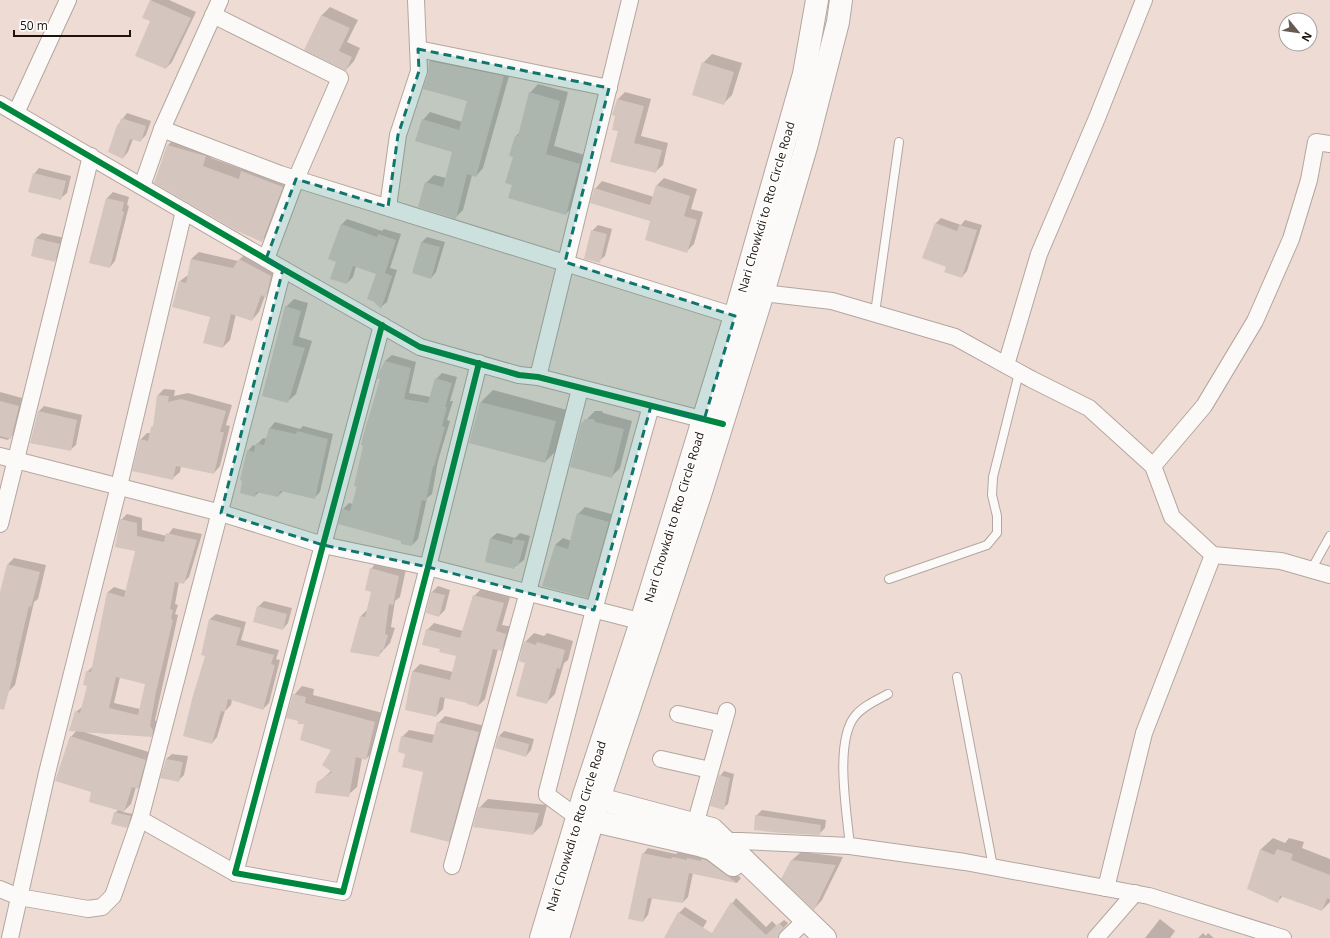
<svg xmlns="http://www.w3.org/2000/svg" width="1330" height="938" font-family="'Open Sans',sans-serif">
<rect width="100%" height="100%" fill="#eedcd4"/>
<g fill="#0003" fill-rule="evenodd">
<path d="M151,0H169L196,12L172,62L166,68L151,21L144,17Z"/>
<path d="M330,7L358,20L347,42L360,48L354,61L346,70L306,49L322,15Z"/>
<path d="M437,54L511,69L483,168L476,176L472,175L463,210L455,218L426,183L434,175L446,178L454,152L423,120L430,112L462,122L468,100L429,74L430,61Z"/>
<path d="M712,54L742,63L732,95L723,104L703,63Z"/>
<path d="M538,84L568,92L554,146L588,156L574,205L566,214L513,185L516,136L520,132L530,93Z"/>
<path d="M625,92L651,99L641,136L668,143L663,165L655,172L619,131L618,99Z"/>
<path d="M127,113L151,121L146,135L140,141L133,139L128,152L123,158L118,125Z"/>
<path d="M176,137L214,148L211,158L245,170L251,163L291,178L271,232L262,240L168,145Z"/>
<path d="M39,168L71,176L67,193L61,198L34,174Z"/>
<path d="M664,178L697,189L691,209L703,212L694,244L686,252L651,221L595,189L602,181L654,197L657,185Z"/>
<path d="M113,192L129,197L127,205L129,206L115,261L110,267L90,262L107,198Z"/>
<path d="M941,218L961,225L965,220L982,225L967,271L962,277L947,266L923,257L936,223Z"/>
<path d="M347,219L382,231L384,229L401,234L390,268L397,270L387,302L381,307L377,273L356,266L353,277L347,283L337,261L341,225Z"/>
<path d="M598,225L612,229L605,256L599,261L592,231Z"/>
<path d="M42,233L65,238L60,255L55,260L36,238Z"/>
<path d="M427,237L445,242L436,272L431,278L422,242Z"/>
<path d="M199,252L238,261L247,252L278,268L273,289L265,296L259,312L252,320L236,314L230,340L223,347L211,317L180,281L188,275L191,259Z"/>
<path d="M294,299L308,303L299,337L312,341L296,394L288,401L286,307Z"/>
<path d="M392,355L416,362L409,393L431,397L436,379L442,373L457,377L450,401H453L447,420L450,421L438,461L432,494L427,498L418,539L412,545L343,509L349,503L353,504L385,361Z"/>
<path d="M164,389L175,390L174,396L188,393L232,405L226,425L230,426L220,466L214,473L181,466L180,472L173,478L133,470L141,439L147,433H150L154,425L158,395Z"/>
<path d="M493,390L567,410L557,450L545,462L471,443L481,402Z"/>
<path d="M0,392L26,399L18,430L8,440L0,438Z"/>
<path d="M44,406L82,415L76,445L70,450L31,443L39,411Z"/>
<path d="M595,411H602L603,413L632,421L620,468L611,477L582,424Z"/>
<path d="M275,422L300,429L303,426L333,434L320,492L314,498L283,491L278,496L259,492L255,496L248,451L253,445L256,446L263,438L267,439L270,428Z"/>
<path d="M585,507L615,515L594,590L587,597L555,545L563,538L571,541L578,514Z"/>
<path d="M127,514L142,518V530L167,536L173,528L202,534L189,577L183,583L179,582L175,604L178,605L175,614L178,615L155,720L158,724L157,730L151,736L84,732L152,753L145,781L138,788L136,787L131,804L123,812L133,814L127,827L115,813L119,809L92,792L71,737L77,730L76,712L82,707L89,685L87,672L93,666L108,592L114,587L127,591L136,550L121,520ZM120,677L146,684L140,709L114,703Z"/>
<path d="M497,533L515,538L520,533L530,536L524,560L513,568L491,538Z"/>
<path d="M14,558L46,565L38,599L34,602L15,685L8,692L0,689V596L8,564Z"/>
<path d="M378,561L406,569L400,597L395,601L391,627L395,628L390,643L378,656L351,652L361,616L368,609L373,592L371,569Z"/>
<path d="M438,586L450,590L445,610L439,616L427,613L432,592Z"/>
<path d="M481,589L510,597L502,625L513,627L508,643L501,650L498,649L485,699L478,706L468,702L445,697L443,709L436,716L406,709L413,671L420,664L453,672L457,656L441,648L427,630L434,623L463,631L474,596Z"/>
<path d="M264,601L292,608L288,623L283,629L258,607Z"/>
<path d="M216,614L246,622L241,640L279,650L276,659L280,660L269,703L263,709L232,699L231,705L225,711L217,737L212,743L206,655L210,619Z"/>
<path d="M534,633L544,636L547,633L573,641L568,660L564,663L555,694L546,703L525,642Z"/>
<path d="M302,686L314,689L313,695L383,713L374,751L366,759L362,758L357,787L348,795L318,783L332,770L333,749L306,723L294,695Z"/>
<path d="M445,716L485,726L455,834L449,841L425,771L402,737L409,730L435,735L438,723Z"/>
<path d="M504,731L534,739L531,750L526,756L499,736Z"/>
<path d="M172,754L188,756L184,775L178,781L166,759Z"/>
<path d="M724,771L734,774L728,804L723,808L720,776Z"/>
<path d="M488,799L547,805L542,825L533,834L479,808Z"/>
<path d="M762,810L826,820L825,828L819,834L756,816Z"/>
<path d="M1273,838L1285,843L1289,838L1304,842L1302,848L1330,859V902L1322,910L1283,896L1277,902L1248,888L1261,849Z"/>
<path d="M648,848L676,854L678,852L692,855L694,854L712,855L741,878L737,883L693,873L688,897L683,902L652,898L648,915L643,921V854Z"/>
<path d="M801,852L843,857L822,900L814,909L792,860Z"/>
<path d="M736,898L766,927L772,921L777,926L784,920L788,923L782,930L784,938L710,937Z"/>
<path d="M685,907L707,921L697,938H675L679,913Z"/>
<path d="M1160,919L1175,931L1170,938H1145Z"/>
<path d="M1203,933L1206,936L1208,933L1214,938H1198Z"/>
</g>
<g fill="#d4c6bf" fill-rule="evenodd">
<path d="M150,0L191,18L166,69L135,56L150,21L142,18Z"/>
<path d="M321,15L350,28L339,51L352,57L346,71L304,50Z"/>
<path d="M429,61L504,76L476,177L467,174L456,219L418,207L425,182L443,187L452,152L415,141L422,119L459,130L467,101L423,89L428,74Z"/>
<path d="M702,62L734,72L724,105L692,95Z"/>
<path d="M529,92L560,101L546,154L580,164L566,215L508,198L512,185L505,183L513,157L509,156L515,136H518Z"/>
<path d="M617,99L644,106L634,143L662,150L656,173L610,162L618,131L612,130L615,116L612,115Z"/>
<path d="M121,118L146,126L141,142L130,139L123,159L108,152L117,125H119Z"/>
<path d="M167,145L206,156L203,166L239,179L241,171L283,187L262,242L237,231L154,183Z"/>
<path d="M33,173L66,181L61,200L28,192Z"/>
<path d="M656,185L690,196L684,216L697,220L687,253L645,240L650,221L590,203L594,188L650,205Z"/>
<path d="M106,198L124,202L122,211L124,212L110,268L89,263Z"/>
<path d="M935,223L957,231L959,225L977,230L962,278L944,272L946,267L922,258Z"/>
<path d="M341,224L377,237L378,234L396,240L385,273L392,276L381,309L374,302L367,299L376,274L353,266L347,284L330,279L336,262L328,259Z"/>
<path d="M591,230L607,234L600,263L584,259Z"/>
<path d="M35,238L60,244L55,262L31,256Z"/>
<path d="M421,242L440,247L431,279L412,273Z"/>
<path d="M191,259L233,268L239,259L271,276L266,298L261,295L252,321L231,314L223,348L203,343L210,317L172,307L179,281L186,283Z"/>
<path d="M285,306L301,311L292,345L305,348L288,403L262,396Z"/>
<path d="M385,361L411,368L404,399L428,403L435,378L452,383L445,407H447L442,426L445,427L434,466H433L426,501L422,500L412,546L401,544V541L338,524L342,509L350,511L357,487L354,486L363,446L361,445L363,436L380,379H377L380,370Z"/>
<path d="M157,395L169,396L168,402L181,399L226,411L220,432H224L214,474L176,466L173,480L132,471L140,439L148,441L151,427L153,426Z"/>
<path d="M0,401L19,406L11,439L0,436Z"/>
<path d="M480,402L556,421L545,463L469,443Z"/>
<path d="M38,411L77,420L71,451L30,443Z"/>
<path d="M585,419H594L595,422L624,429L612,478L570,467L581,424Z"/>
<path d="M269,428L296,434L297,431L328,439L315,499L280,491L278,497L256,492L255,497L240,493L242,481L240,480L247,450L254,452L256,443L264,445Z"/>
<path d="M577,513L609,522L588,598L542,586L555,545L568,549Z"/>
<path d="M120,519L137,523V536L164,542L166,533L197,540L184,584L175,582L170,609L173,610L171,619L173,620L156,692L150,726L153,730L152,737L69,731L75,711L80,713L87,686L83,685L86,671L91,672L107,592L124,597L135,551L115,547ZM116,677L145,684L138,715L109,708Z"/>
<path d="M490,538L512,544L513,539L525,541L518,566L515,565L514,569L485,562Z"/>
<path d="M7,564L40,572L31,607L29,606L16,661H17L4,710L0,709V592Z"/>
<path d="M370,568L399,576L393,605L389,604L385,634L388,635L383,651L381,650L379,657L350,652L360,616L365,617L371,592L365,590Z"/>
<path d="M431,592L445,595L439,617L426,613Z"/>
<path d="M473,595L504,603L496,631L506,634L502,651L493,649L478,707L467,704V703L440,697L436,717L405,710L412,671L450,680L456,656L439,652L440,649L422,645L426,629L460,638Z"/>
<path d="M257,606L287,614L283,630L253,622Z"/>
<path d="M209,619L241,628L236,645L274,655L271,664L275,665L263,710L228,699L225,712L221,711L212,744L183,736L192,699L205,656L201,655Z"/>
<path d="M524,641L536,645L537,642L565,650L560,669L557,668L547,704L516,696L525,663L519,661Z"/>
<path d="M293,694L306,697L305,703L375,722L366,760L356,757L349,797L315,793L317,782L332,772L322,765L331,750L300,740L304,724H298V721L286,718Z"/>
<path d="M437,722L479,732L449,842L410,832L423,772L402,767L405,754L398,752L401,736L432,743Z"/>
<path d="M70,736L146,760L138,789L132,787L124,812L89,802L91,792L55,781Z"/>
<path d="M498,736L529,744L526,757L495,748Z"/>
<path d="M166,759L183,762L179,782L160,778Z"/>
<path d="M719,775L730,778L724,810L710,806Z"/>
<path d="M478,807L539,813L533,835L473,827Z"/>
<path d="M114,812L131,816L127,828L111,824Z"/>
<path d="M755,815L821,825L820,835L781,833L754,830Z"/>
<path d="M1260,849L1274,855L1277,849L1293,854L1291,860L1330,875V899L1327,898L1322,911L1280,896L1278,903L1247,889Z"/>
<path d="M642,853L671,859L672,857L687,860V858L701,861V859L706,860L737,883L689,873L683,903L648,898L643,922L628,919Z"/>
<path d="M791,860L836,865L814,910L781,879Z"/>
<path d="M731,902L766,935L779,923L784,928L778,938H664L678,912L712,933Z"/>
</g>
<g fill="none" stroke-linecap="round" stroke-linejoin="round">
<defs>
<g id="lane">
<path d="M875,313L899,142"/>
<path d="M1311,570L1330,536"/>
<path d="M889,579L987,545L997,533V516L992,495L993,477L1019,373"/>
<path d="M957,677L993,867"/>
<path d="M850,846C847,813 834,742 855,716C863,706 877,700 888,694"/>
</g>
<g id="street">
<path d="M213,15L340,78L296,179L266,259"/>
<path d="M418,49L609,88"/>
<path d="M0,104L283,269L420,347L519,375L538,377L713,422"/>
<path d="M16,113L68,0"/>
<path d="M162,129L220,0"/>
<path d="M142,186L162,129L280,174L735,316"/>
<path d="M388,207L398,135L419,71L416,0"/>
<path d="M763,293L832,301L955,337L1031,379L1089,408L1153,466L1172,517L1213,555L1281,561L1330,575"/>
<path d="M382,325L235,873L343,892L428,567L479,363"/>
<path d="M1006,365L1039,254L1097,118L1144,0"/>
<path d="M538,377L630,0"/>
<path d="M0,456L221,513L323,545L428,567L651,624"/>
<path d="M1153,466L1204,406L1255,321L1291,239L1309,180L1316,142L1330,144"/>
<path d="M0,524L91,156"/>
<path d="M678,714L723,724"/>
<path d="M661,759L710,770"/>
<path d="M577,817L547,795V792L594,610L651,406"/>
<path d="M695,825L727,711"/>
<path d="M720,843L724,841H740L850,846L965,862L1149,896L1283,938"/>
<path d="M452,866L528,592L580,389"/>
<path d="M235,873L140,819L283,269"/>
<path d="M1106,888L1144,733L1213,555"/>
<path d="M0,889L19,897L88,909L102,907L113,896L140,819"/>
<path d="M10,938L47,773L119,486L184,211"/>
<path d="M787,938L806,920"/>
<path d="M1096,938L1135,893"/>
</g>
<g id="secondary">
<path d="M584,795L712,829L825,938"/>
<path d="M577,817L699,845L712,849L733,865"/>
</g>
<g id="highway">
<path d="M541,938L584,795L641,622L735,316L804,74L817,0"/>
<path d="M558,938L599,799L700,495L763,293L806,147L838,22L841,0"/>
</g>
</defs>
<use href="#lane" stroke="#b3a69f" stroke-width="10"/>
<use href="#street" stroke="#b3a69f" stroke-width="18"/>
<use href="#secondary" stroke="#b3a69f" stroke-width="24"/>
<use href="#highway" stroke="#b3a69f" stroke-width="24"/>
<use href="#lane" stroke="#fcfaf9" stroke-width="8"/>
<use href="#street" stroke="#fcfaf9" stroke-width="16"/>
<use href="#secondary" stroke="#fcfaf9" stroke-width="22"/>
<use href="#highway" stroke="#fcfaf9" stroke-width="22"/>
<defs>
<g id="cycleway">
<path d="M0,104L283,269L420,347L519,375L538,377L723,424"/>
<path d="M382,325L235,873L343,892L428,567L479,363"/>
</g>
</defs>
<use href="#cycleway" stroke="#fff" stroke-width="8"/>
<use href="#cycleway" stroke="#00873e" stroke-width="6"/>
</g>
<path fill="#0f766e" fill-opacity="0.2" stroke="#0f766e" stroke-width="3" stroke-dasharray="8 5" stroke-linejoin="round" d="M418,49L609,88L565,262L735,316L704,420L651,406L594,610L428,567L323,545L221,513L283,269L266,259L296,179L388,207L398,135L419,71Z"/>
<g text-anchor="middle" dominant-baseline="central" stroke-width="3" stroke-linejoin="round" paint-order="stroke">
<g font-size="12" fill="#1e140e" stroke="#fff">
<text transform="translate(766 207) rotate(-74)">Nari Chowkdi to Rto Circle Road</text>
<text transform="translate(674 517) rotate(-73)">Nari Chowkdi to Rto Circle Road</text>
<text transform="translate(576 826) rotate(-73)">Nari Chowkdi to Rto Circle Road</text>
</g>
</g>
<g transform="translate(1298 32) rotate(119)"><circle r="19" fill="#ffffff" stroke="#a5a19f"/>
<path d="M0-3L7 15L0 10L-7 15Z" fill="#675a53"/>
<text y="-6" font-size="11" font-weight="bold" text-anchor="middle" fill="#1e140e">N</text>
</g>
<path d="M14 30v6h116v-6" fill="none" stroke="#1e140e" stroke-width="2"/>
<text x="20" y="30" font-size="12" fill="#1e140e" stroke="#ffffff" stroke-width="3" paint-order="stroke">50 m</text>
</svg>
